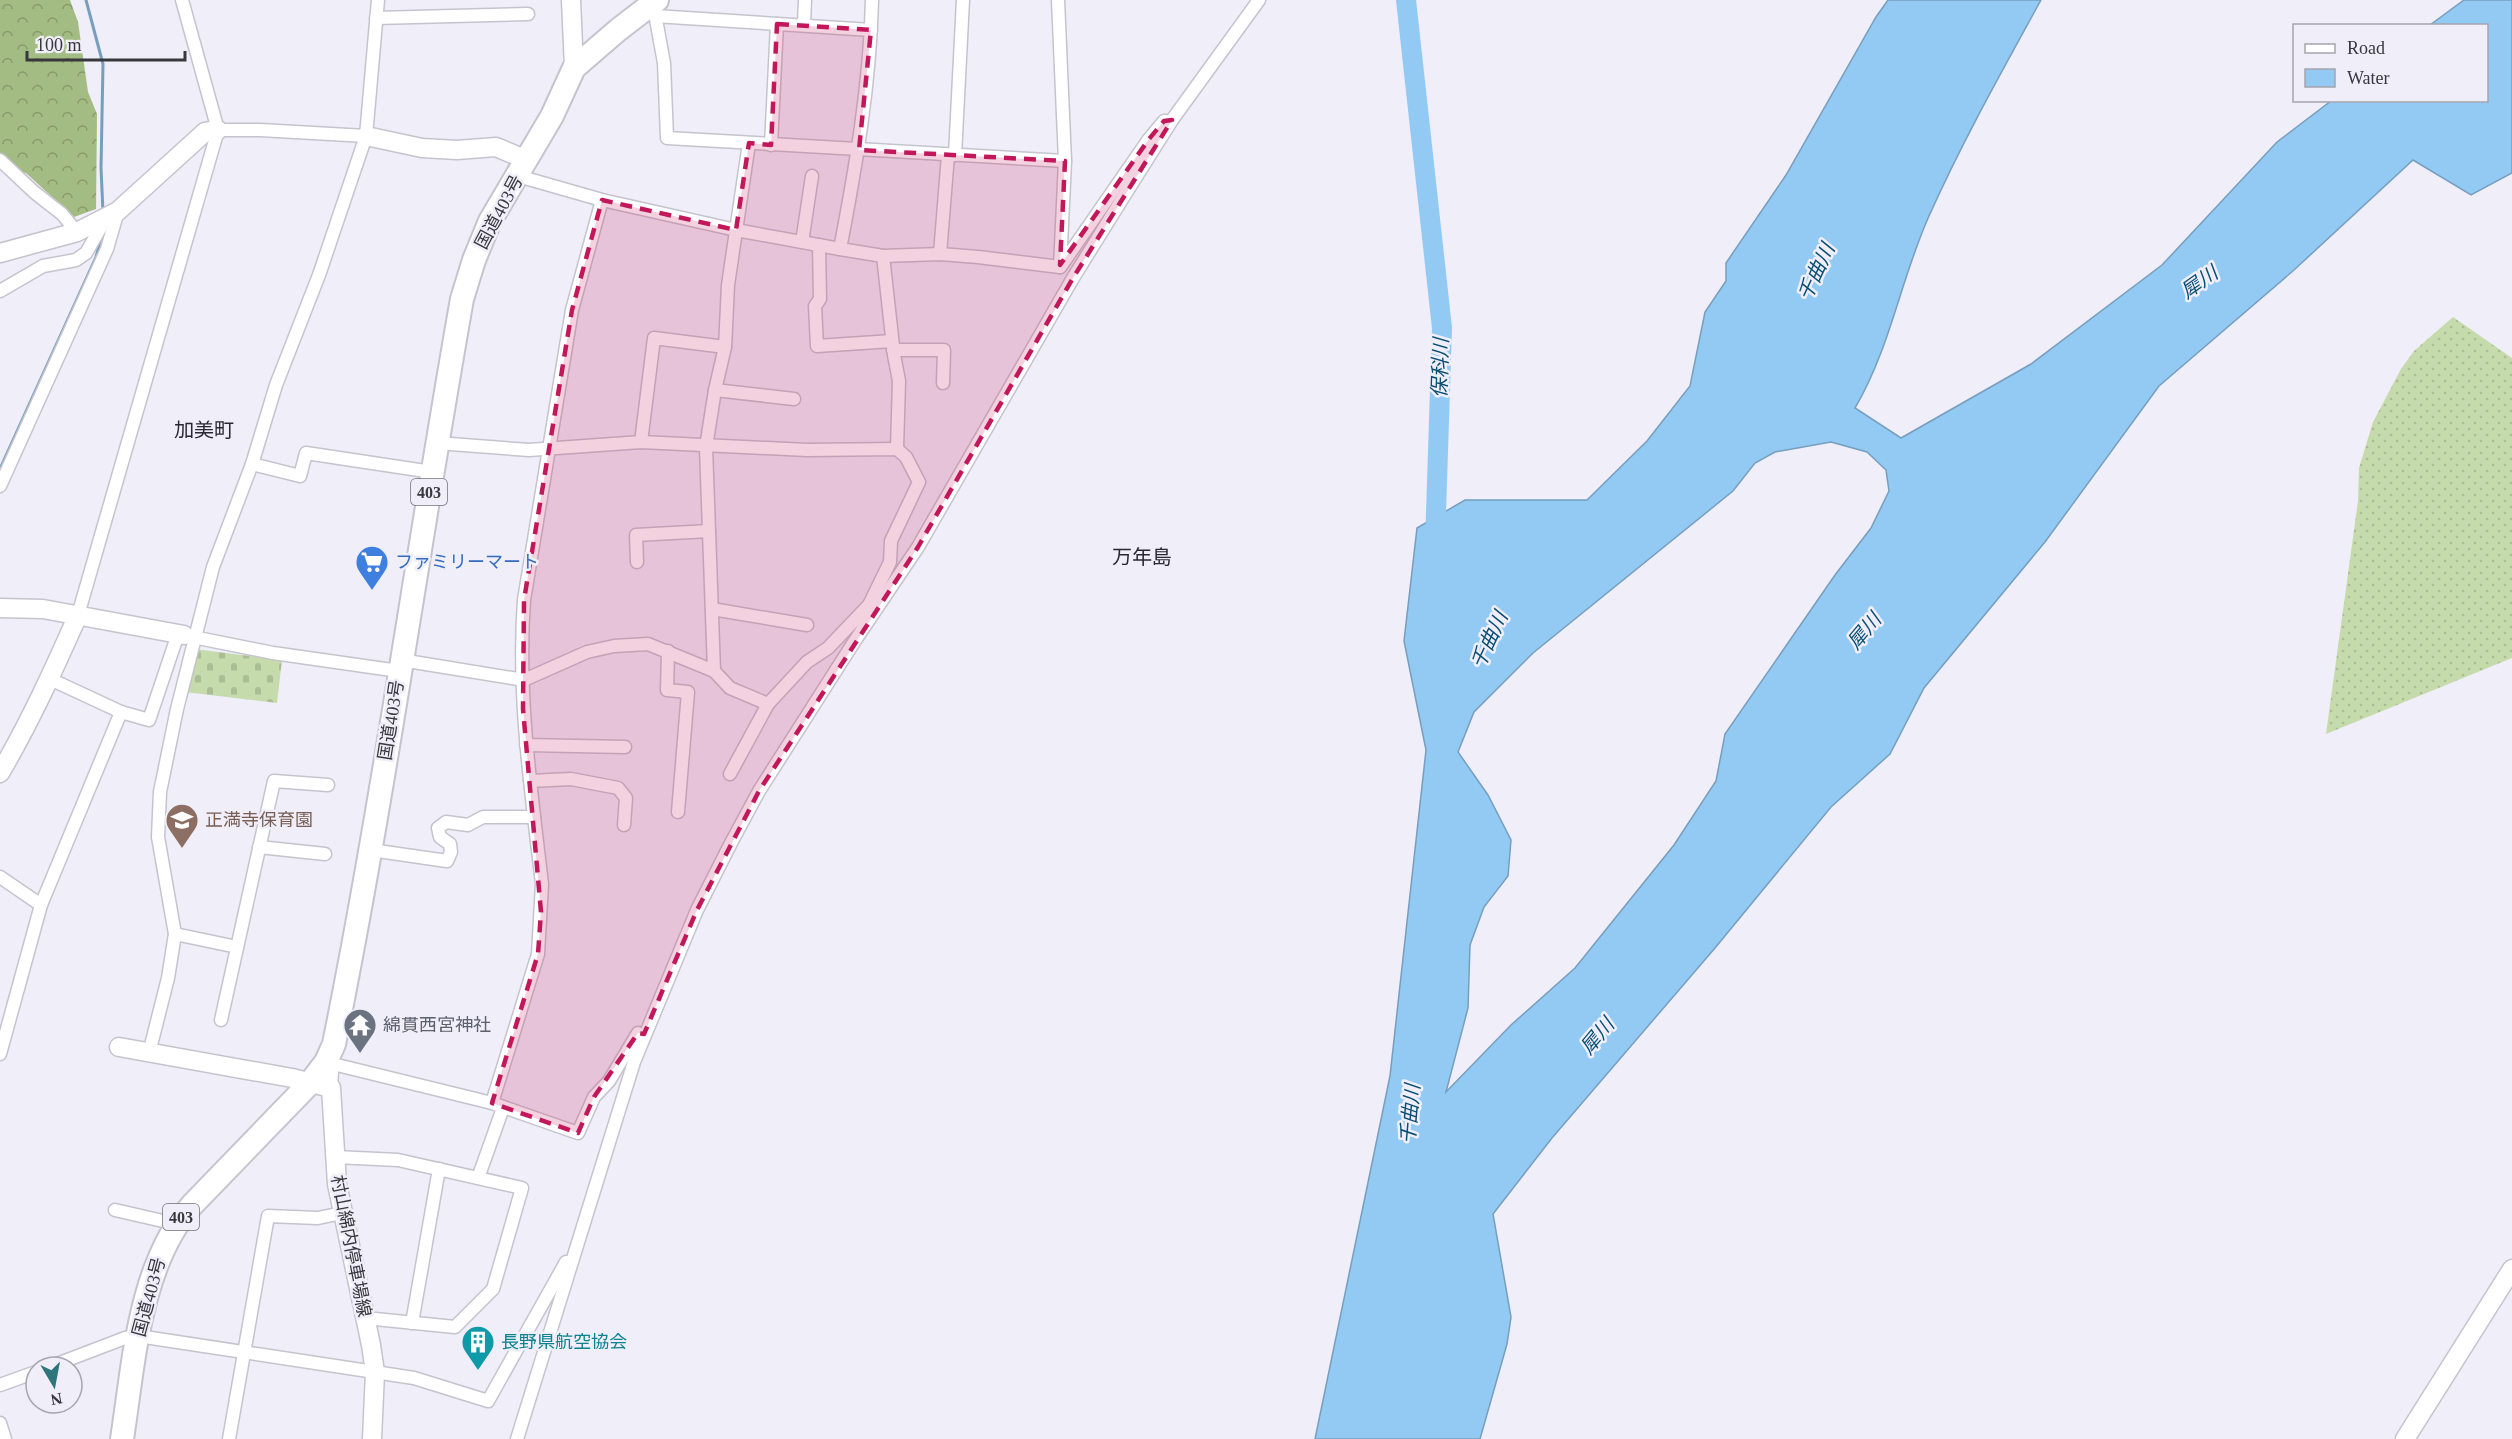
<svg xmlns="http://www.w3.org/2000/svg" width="2512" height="1439" font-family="'Times New Roman','Noto Sans JP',serif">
<defs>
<pattern id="grass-dots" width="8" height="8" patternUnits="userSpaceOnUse" patternTransform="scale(1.5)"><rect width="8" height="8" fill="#c6dbab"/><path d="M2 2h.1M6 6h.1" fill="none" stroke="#abbd94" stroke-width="1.8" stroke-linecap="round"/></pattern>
<pattern id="forest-crowns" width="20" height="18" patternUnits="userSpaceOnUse" patternTransform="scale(1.5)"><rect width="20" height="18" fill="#a3bc83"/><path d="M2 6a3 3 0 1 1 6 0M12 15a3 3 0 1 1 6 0" fill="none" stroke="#869a6c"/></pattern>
<pattern id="cemetery-stones" width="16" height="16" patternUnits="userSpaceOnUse" patternTransform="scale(1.5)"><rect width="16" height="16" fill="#c6dbab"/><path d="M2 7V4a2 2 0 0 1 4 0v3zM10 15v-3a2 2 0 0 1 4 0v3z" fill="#abbd94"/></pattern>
</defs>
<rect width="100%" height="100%" fill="#efeef9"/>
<path fill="url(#grass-dots)" d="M2453,317L2512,358V658L2326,734L2358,501L2359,468L2373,422L2401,369L2414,351Z"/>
<path fill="url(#forest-crowns)" d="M0,0H70L78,22L88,92L97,114L96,209L74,217L26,173L0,169Z"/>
<path fill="url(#cemetery-stones)" d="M194,649L282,660L277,703L185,692Z"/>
<path fill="#92caf4" stroke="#779ebd" stroke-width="1.5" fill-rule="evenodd" d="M1888,0H2041C2002,71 1962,142 1929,216C1901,278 1890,349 1855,408L1901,438L2031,364L2162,265L2277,142L2331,101L2486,100V26L2430,25L2464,0H2512V173L2471,195L2413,160L2294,270L2159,386L2045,542L1924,688L1890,754L1831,807L1715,948L1552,1138L1493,1214L1511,1317L1507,1344L1480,1439H1315L1390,1076L1426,750L1404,641L1417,528L1465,500H1587L1647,441L1690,386L1705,312L1726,281V263L1786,175L1876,17ZM1831,442L1867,452L1886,470L1889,491L1871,528L1835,575L1725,734L1716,781L1674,845L1575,968L1511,1025L1446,1092L1468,1008L1470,945L1484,907L1508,876L1511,840L1488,795L1458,752L1474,712L1533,653L1733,491L1755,463L1775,452Z"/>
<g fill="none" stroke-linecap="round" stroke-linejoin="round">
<g stroke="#779ebd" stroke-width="3">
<path d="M86,0L103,64L101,168L103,212"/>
<path d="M0,469L96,257L102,235"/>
</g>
<path stroke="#92caf4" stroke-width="20" d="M1406,0L1442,328L1435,544"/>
<defs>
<g id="street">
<path d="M1058,0L1065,161L1060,267"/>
<path d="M653,3L664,63L667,138L1065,161"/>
<path d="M655,16L871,30"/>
<path d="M376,18L528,14"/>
<path d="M804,24L805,0"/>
<path d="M218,130H260L366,136"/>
<path d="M771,145L777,24"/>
<path d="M955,155L963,0"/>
<path d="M0,160L34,192L62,214L77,232"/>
<path d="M518,176L602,200L736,230L840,249L883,256L940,254L978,257L1060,267"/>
<path d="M802,242L812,176"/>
<path d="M819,245L820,299L815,306L817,346L892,341"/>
<path d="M840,249C856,166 870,84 872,0"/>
<path d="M940,254L948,155"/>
<path d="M883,256L894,355L899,381L897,449"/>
<path d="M1061,266L1149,139L1164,121H1167"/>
<path d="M0,291L43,266L76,260L86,253L101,227V220"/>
<path d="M893,350H944L943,383"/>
<path d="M715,390L794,399"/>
<path d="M641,442L654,338L725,347"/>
<path d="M252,464L300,476L306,453L432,472"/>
<path d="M0,486L107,249L118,211"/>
<path d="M637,562L636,535L709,531"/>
<path d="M712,609L807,625"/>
<path d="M78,615L218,130L182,0"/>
<path d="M188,636L273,653L399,671"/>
<path d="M668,651L667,690L688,692L678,812"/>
<path d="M401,660L524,680L587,652L614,646L648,644L714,671L730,688L768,704L807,662L828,648L869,605L890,562L891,541L919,482L906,457L897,449L807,450L641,442L529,450L437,443"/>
<path d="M714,671L706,447L715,390L725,347L728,285L749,143"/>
<path d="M121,712L149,720L178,634"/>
<path d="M526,745L625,747"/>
<path d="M730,774L768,704"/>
<path d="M530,781L571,779L618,788L626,798L624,825"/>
<path d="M259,847L325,854"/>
<path d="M371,850L447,861L451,852L450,844L440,837L438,828L446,822L468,825L483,817H534"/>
<path d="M0,877L41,905L121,712L50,679"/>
<path d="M175,934L237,947"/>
<path d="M221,1020L274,781L328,785"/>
<path d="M149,1053L168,978L175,934L158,837L160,792L177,709L213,567L252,464L276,385L319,275L366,136L378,0"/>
<path d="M0,1054L41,905"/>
<path d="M333,1064L492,1103L578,1133L594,1097L609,1081L638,1033L640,1034"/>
<path d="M331,1088L333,1056"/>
<path d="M492,1103L538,954L542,884C531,789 517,695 524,600L572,310L602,200"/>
<path d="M335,1157L398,1160L522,1188L493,1289L455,1327L365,1318"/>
<path d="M478,1178L503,1108"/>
<path d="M115,1210L176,1224"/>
<path d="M412,1323L439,1169"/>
<path d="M49,1367L125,1338L138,1336L414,1378L488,1401L566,1262"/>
<path d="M0,1385L36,1372"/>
<path d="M0,1423L5,1439"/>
<path d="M229,1439L268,1216L318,1218L342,1213"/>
<path d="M517,1439L634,1062L697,910L731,843L759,791L854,642L918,547L1073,278L1119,204L1172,120L1259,0"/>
</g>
<g id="secondary">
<path d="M571,0L574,68"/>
<path d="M366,136L422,148L457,150L496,147L527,160"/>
<path d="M0,253L77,232L118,211L205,132L218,130"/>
<path d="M0,608L43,609L184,635"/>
<path d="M0,773C30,722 54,669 78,615"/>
<path d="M119,1047L292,1078L331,1088L337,1184L371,1345L375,1372L372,1439"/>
<path d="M2405,1439L2512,1269"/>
</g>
<path id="highway" d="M122,1439C134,1362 139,1265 192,1205L310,1083L326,1062L334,1044C384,797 418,547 462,299L474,260L490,221L552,116L574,68L618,30L657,0"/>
</defs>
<use href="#street" stroke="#c5c4ce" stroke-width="15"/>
<use href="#secondary" stroke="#c5c4ce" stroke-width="21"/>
<use href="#highway" stroke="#c5c4ce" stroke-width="26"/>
<use href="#street" stroke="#fff" stroke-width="12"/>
<use href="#secondary" stroke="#fff" stroke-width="18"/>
<use href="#highway" stroke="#fff" stroke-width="22"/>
</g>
<path fill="#c2185b" fill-opacity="0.2" stroke="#c2185b" stroke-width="4.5" stroke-dasharray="12 8" stroke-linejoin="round" d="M777,24L871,30L859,150L1065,161L1060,265L1149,139L1164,121L1172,120L1073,278L918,547L759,791L697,910L644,1034L638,1033L594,1097L578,1133L492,1103L538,954L541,912L523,709L524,600L572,310L602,200L736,230L749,143L771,145Z"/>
<defs>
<symbol id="supermarket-pin" viewBox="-11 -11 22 30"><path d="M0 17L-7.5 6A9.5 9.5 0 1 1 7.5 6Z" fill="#3f7fe0" stroke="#efeef9"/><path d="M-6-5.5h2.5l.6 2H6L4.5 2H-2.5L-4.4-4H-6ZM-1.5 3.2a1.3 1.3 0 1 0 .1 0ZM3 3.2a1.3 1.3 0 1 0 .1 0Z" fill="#fff"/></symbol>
<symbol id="school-pin" viewBox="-11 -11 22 30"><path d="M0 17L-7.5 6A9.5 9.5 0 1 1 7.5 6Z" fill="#8d6e63" stroke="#efeef9"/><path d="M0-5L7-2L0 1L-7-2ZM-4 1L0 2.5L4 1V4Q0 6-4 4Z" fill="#fff"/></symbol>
<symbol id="temple-pin" viewBox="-11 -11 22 30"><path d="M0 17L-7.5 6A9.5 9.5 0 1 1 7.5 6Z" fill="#6b7280" stroke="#efeef9"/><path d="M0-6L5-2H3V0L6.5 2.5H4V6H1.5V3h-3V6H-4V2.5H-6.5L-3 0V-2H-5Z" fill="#fff"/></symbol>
<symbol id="building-pin" viewBox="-11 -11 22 30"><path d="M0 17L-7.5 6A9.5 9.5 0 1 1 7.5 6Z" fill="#0f9aa8" stroke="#efeef9"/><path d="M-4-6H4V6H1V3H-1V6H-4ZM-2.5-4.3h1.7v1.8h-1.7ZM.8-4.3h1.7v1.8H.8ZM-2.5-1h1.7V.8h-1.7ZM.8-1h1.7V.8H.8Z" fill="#fff"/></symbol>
</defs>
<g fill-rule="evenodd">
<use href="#supermarket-pin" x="353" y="543" width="38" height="52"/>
<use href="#school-pin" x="163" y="801" width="38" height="52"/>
<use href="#temple-pin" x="341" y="1006" width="38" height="52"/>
<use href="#building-pin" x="459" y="1323" width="38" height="52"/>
</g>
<g text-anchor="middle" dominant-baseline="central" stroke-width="5" stroke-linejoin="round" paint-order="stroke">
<g fill="#efeef9" stroke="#6f6f75" stroke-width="1.5">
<rect x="411" y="479" width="36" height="26" rx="4.5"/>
<rect x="163" y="1204" width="36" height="26" rx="4.5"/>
</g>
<g font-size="16" font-weight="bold" fill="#38383c">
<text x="429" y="492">403</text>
<text x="181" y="1217">403</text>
</g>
<g font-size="18" fill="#38383c" stroke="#efeef9">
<text transform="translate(499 212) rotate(-62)">国道403号</text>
<text transform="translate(391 720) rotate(-81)">国道403号</text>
<text transform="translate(351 1246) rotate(79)">村山綿内停車場線</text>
<text transform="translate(149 1297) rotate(-75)">国道403号</text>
</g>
<g font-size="18" fill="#366cbe" stroke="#efeef9" text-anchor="start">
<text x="395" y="562">ファミリーマート</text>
</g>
<g font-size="18" fill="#785e54" stroke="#efeef9" text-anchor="start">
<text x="205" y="820">正満寺保育園</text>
</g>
<g font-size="18" fill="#5b616d" stroke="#efeef9" text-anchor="start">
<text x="383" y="1025">綿貫西宮神社</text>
</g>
<g font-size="18" fill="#0d838f" stroke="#efeef9" text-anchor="start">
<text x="501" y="1342">長野県航空協会</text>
</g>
<g font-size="20" font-style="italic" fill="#094e75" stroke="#efeef9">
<text transform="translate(1816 272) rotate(-65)">千曲川</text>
<text transform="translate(2199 282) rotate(-35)">犀川</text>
<text transform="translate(1440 368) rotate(-88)">保科川</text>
<text transform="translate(1864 631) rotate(-50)">犀川</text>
<text transform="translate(1489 640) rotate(-65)">千曲川</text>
<text transform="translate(1597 1036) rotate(-50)">犀川</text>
<text transform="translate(1410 1114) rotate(-85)">千曲川</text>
</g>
<g font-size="20" fill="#292830" stroke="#efeef9">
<text x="204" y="430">加美町</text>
<text x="1142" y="557">万年島</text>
</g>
</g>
<rect x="2293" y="24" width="195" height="78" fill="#efeef9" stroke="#a6a5ad" stroke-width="1.5"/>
<rect x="2305" y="44" width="30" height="9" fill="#ffffff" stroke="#a6a5ad" stroke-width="1.5"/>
<text x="2347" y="54" font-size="18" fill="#38383c">Road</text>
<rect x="2305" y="69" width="30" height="18" fill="#92caf4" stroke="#a6a5ad" stroke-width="1.5"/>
<text x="2347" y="84" font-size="18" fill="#38383c">Water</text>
<g transform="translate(54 1385) rotate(170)"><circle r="28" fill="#efeef9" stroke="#a6a5ad" stroke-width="1.5"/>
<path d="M0-4.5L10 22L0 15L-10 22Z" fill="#2d777c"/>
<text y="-9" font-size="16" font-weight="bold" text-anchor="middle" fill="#38383c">N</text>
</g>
<path d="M27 51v9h158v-9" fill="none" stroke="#38383c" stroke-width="3"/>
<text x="36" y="51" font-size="18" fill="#38383c" stroke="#efeef9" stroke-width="4.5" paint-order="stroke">100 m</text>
</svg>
